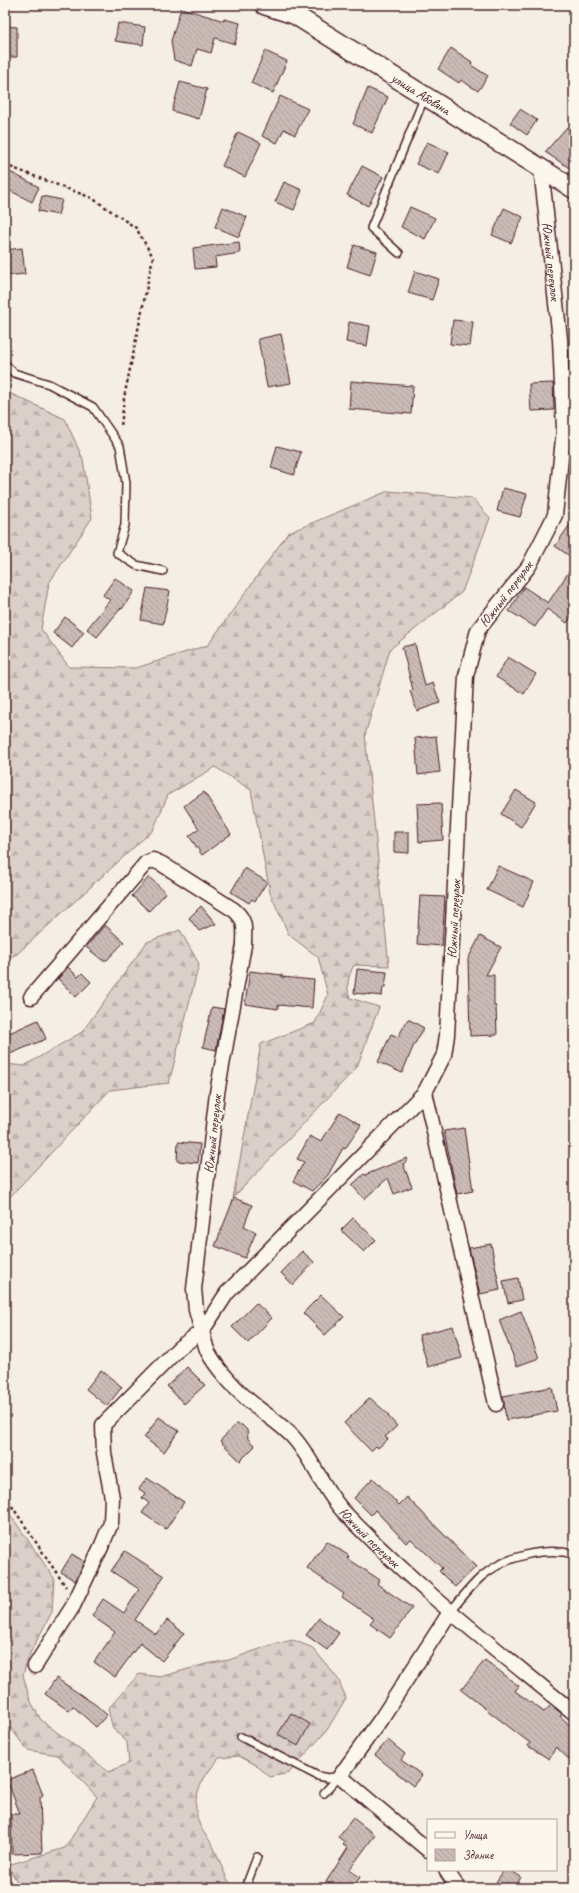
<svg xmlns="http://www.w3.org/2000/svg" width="579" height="1893" font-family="Caveat,sans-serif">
<defs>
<pattern id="forest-firs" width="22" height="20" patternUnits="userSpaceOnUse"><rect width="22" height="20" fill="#dbd0c9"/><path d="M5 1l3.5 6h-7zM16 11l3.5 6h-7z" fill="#bdb2ad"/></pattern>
<pattern id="building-back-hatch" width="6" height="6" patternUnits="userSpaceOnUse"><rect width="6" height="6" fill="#cabbb6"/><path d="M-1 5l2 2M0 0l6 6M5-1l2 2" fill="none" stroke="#afa09d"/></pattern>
</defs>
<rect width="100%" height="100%" fill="#f4eee4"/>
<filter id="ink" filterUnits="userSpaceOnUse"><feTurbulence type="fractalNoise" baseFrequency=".025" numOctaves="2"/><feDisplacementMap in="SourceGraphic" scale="8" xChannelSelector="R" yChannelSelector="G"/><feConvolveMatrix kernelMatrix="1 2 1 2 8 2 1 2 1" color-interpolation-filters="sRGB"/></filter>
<g filter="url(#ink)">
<g fill="url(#forest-firs)" stroke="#92787a">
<path d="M5,391L65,419L83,459L92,518L49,583L41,629L69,667L136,668L208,645L288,533L388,491L472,498L490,518L462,592L390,649L365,735L389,966L354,965C348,976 346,986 350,998L379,1007L357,1067L233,1198L261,1044L315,1023L328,995L318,957L289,935L270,893L251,790L215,767L168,795L153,830L17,954L5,959Z"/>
<path d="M180,930L199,964L169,1083L110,1090L5,1202V1064L24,1066L82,1032L147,942Z"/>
<path d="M5,1507L54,1578L52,1612L29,1655L23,1675L30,1700L41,1720L109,1772L129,1763L127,1742L113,1729L108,1709L139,1674L160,1677L206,1664L229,1660L271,1645L293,1640L313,1648L338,1679L346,1698L327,1730L289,1773L270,1777L256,1765L239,1756L219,1758C201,1780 188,1800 201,1828C204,1834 210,1840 213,1846C220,1860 224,1876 233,1888H22L18,1884L8,1865L65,1848L97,1797L58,1755L27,1750L5,1720Z"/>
</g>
<g fill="url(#building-back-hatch)" stroke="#4a1f2b">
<path d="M181,8L224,21V19L240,23L235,44L215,38L211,53L197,49L192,66L174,60L171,41Z"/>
<path d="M118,23L145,27L143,45L115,41Z"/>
<path d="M5,26L17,27V57H5Z"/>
<path d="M451,48L472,62L471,65L488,76L478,91L461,80L459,83L438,69Z"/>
<path d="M265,51L287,61L273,93L251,83Z"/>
<path d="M180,82L207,89L199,119L172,111Z"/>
<path d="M368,88L388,97L372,133L353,124Z"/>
<path d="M280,96L308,109L295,135L284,129L277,143L262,136Z"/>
<path d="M520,109L537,120L527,135L510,123Z"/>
<path d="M567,127L574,135V171L545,152Z"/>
<path d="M238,132L261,143L245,177L222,166Z"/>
<path d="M427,142L449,152L439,174L416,164Z"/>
<path d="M362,166L383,177L368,206L347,195Z"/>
<path d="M10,172L39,187L32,202L5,188V181Z"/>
<path d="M284,182L302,190L294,210L275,202Z"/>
<path d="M42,196L62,200L58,215L38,211Z"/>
<path d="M223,207L247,217L239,237L215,227Z"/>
<path d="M410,207L435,218L425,239L401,227Z"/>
<path d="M504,208L523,217L511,243L492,235Z"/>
<path d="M239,242L240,253L215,257L216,267L195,269L193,248Z"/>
<path d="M354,245L377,252L370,275L347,267Z"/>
<path d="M22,248L25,274L5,276V250Z"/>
<path d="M415,271L439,279L432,300L408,293Z"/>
<path d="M453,320L473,322L470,346L450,344Z"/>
<path d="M349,322L370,326L367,346L346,342Z"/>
<path d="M281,334L291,383L267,387L258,339Z"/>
<path d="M351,381L413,386L411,414L349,409Z"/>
<path d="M553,383L554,410L531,411L529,384Z"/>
<path d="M277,446L301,452L294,475L271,468Z"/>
<path d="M503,488L527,494L520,517L497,511Z"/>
<path d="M574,519V559L555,546Z"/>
<path d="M574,564V613L567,623L547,609L535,627L509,611L524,587L548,603Z"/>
<path d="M115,578L134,591L122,609L121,608L97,637L87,629L110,600L103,595Z"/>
<path d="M147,588L170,591L163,624L141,620Z"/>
<path d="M65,617L84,632L72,648L53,633Z"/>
<path d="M415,644L425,686L433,683L440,703L417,711L410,691L413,690L402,647Z"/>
<path d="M508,657L536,674L524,694L496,677Z"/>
<path d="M436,736L440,772L418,775L415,738Z"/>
<path d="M516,790L536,802L521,827L501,814Z"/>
<path d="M204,792L231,834L202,855L189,836L199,829L184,806Z"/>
<path d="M441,803L443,840L419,842L417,804Z"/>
<path d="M394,832H409V853L394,852Z"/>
<path d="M498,866L534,882L523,907L487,890Z"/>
<path d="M245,868L267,882L255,901L252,899L249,903L231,892Z"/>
<path d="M149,877L166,893L149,911L132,896Z"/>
<path d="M420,896L445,897L442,946L417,944Z"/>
<path d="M201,906L216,924L199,931L189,918Z"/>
<path d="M105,925L124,942L107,960H102L86,947Z"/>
<path d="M480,936L501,947L486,975H494V1006H496L497,1035L470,1036L468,959Z"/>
<path d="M68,967L78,977L82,973L91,982L76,997L58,979Z"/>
<path d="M357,969L387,972L385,987H383L382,996L354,993Z"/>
<path d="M250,971L282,975V977L314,980L312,1008L278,1005V1009L245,1004Z"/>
<path d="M212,1007L224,1009L216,1050L203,1047Z"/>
<path d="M408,1019L424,1028L414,1045L402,1073L378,1062L391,1034L398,1037Z"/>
<path d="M38,1020L46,1039L5,1056V1035Z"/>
<path d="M340,1112L361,1125L345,1149L343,1148L328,1175L312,1191L293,1181L304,1162L297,1159L310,1136L321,1142Z"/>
<path d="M464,1128L473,1191L457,1194L444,1131Z"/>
<path d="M178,1142L200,1144L198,1163L177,1161Z"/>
<path d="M407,1158L408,1160L403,1164L412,1187L394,1194L388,1178L364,1199L352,1185L364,1174L365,1175Z"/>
<path d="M234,1198L252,1205L244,1226L256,1232L245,1258L215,1246Z"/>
<path d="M353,1218L376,1240L364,1252L341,1230Z"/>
<path d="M491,1244L500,1290L480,1294L469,1248Z"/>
<path d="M302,1251L314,1262L293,1285L281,1273Z"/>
<path d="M518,1278L522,1300L508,1303L503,1281Z"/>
<path d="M321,1295L344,1317L325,1335L303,1313Z"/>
<path d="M256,1303L272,1318L248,1343L232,1327Z"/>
<path d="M521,1311L539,1358L517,1366L499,1320Z"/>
<path d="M453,1326L462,1358L428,1367L419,1335Z"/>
<path d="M187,1367L205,1385L184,1404L167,1386Z"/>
<path d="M101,1370L122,1387L107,1406L86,1389Z"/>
<path d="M552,1387L557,1411L506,1420L503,1396Z"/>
<path d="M370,1398L389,1415L388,1416L397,1426L385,1437L388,1439L378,1448L376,1446L371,1451L344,1423Z"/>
<path d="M159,1417L179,1431L164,1452L144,1438Z"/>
<path d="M236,1424L242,1425L247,1430L248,1439L255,1446L240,1461L220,1441Z"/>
<path d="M147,1478L184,1502L166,1529L142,1513L149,1503L142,1498L145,1493L139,1489Z"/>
<path d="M373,1478L399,1505L407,1497L476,1567L455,1587L439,1571L442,1568L411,1539L406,1543L375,1510L371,1515L354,1498Z"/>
<path d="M327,1541L349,1556L347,1558L380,1580L377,1584L412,1608L390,1638L370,1624L374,1619L342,1597L344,1594L307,1568Z"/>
<path d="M125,1551L164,1576L135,1620L156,1634L167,1620L184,1633L162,1661L140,1643L115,1677L94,1662L115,1632L92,1616L103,1599L124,1613L139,1589L111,1571Z"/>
<path d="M72,1554L85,1562L75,1581L61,1572Z"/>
<path d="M319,1618L339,1633L327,1650L306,1635Z"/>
<path d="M485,1660L519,1686L515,1691L544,1712L551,1705L562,1714L560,1716L574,1729V1764L556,1747L549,1759L528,1746L530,1743L461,1690Z"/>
<path d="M56,1678L96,1705L107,1715L96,1727L73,1706L69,1711L45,1694Z"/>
<path d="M291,1713L310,1724L298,1746L278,1734Z"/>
<path d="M388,1740L405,1754L401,1760L422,1775L413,1786L375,1755Z"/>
<path d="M33,1770L43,1795L40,1797L42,1853L12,1854L11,1814H20L7,1780Z"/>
<path d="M353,1818L375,1835L349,1870L360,1877L353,1888H345L338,1884L335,1888H322L348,1848L343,1845L345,1842L338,1837Z"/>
<path d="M504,1870H510L521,1877L515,1888H506L496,1882Z"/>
</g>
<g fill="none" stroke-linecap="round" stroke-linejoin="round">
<defs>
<g id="service">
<path d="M399,253L371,228L425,96"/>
<path d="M5,364L14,373L49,384L93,407L120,446L126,483L125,525L117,553L136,565L163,571"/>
<path d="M450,1612C460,1600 470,1587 481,1577C505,1556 544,1547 574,1554"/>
<path d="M241,1737L318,1776L328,1778L340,1776"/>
<path d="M324,1793L340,1776"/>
<path d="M248,1888V1881L257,1857"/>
</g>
<g id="minor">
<path id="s1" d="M541,168L560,339L564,430L555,515L529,566L478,630L466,676L447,1035L444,1055L425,1092L227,1293L202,1331C204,1338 205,1346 208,1352C217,1369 238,1392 253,1404C266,1415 281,1424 293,1437C313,1459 323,1490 344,1512C414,1586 495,1648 574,1713"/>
<path d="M31,997L146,863L153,860L162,864L234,910C247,921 244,929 244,945L217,1093L194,1289L196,1310L202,1331L179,1348L103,1425L104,1453L112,1498L111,1523L102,1545L73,1606L35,1666"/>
<path d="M425,1092L496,1404"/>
<path d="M428,1850L340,1776L381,1719L450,1612"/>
<path d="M446,1870L458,1888"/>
</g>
<g id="tertiary">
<path id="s2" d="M264,5L295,15L574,189"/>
</g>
</defs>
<use href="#service" stroke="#4a1f2b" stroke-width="10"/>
<use href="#minor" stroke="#4a1f2b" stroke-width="17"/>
<use href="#tertiary" stroke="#4a1f2b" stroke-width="21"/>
<g stroke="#4a1f2b" stroke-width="2.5" stroke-dasharray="3 3" stroke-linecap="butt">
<path d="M5,165L92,198L136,228L153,257L124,398L121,427"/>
<path d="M5,1496L66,1587"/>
</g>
<use href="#service" stroke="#fbf7ec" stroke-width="7"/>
<use href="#minor" stroke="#fbf7ec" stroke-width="14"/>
<use href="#tertiary" stroke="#fbf7ec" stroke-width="18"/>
</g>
</g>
<g text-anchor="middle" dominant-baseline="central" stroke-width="4" stroke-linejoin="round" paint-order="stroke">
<g font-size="14" fill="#4a1f2b" stroke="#fbf7ec">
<text stroke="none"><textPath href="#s2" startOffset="181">улица Абовяна</textPath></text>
<text stroke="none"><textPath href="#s1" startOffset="94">Южный переулок</textPath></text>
<text transform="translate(506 594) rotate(-53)">Южный переулок</text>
<text transform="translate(454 919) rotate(-87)">Южный переулок</text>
<text transform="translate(213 1134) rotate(-84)">Южный переулок</text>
<text stroke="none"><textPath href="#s1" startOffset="1554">Южный переулок</textPath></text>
</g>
</g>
<rect width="579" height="1893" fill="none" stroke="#fbf7ec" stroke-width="20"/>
<rect x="10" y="10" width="559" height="1873" fill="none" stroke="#4a1f2b" stroke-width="1.5" filter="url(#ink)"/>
<rect x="427" y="1819" width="130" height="52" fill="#fbf7ec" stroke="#b4a19f"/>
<rect x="435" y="1832" width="20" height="6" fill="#fbf7ec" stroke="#b4a19f"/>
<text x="463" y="1839" font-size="12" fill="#4a1f2b">Улица</text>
<rect x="435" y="1849" width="20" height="12" fill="url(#building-back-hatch)" stroke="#b4a19f"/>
<text x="463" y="1859" font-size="12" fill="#4a1f2b">Здание</text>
</svg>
